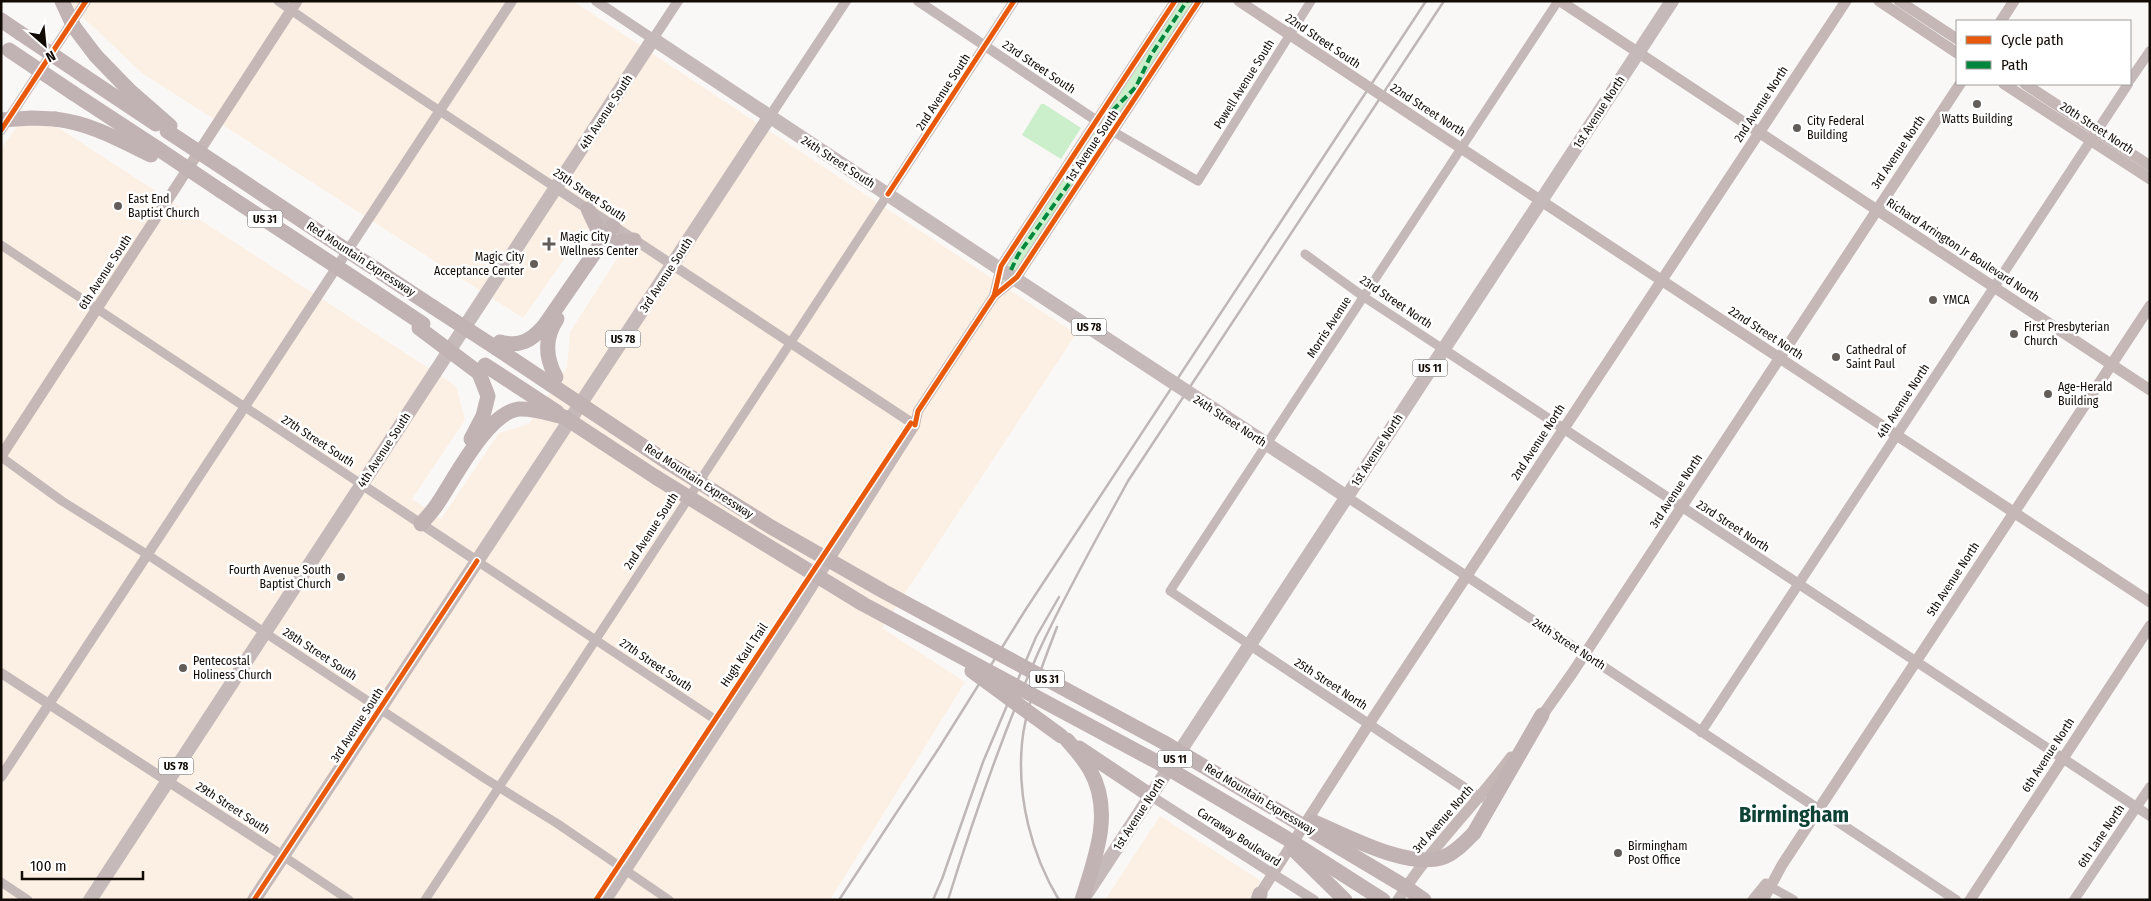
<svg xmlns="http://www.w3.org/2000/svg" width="2151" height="901" font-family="'Fira Sans Condensed',sans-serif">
<rect width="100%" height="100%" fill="#faf8f6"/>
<g fill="#fcf0e4">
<path d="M71,1H573L1076,334L882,628L965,682L830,900H1V149L17,126L54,125L456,386L465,420L412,499L441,519L499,433L529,424L567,367L570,332L622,251L586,228L523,318L142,73L74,9Z"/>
<path d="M1160,816L1261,881L1248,900H1105Z"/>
</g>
<g fill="#cbeecb">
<path d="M1181,1H1194L1014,275L1001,286L1005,269Z"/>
<path d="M1041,104H1044L1081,128L1061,159L1022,135Z"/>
</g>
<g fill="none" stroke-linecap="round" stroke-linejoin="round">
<g stroke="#c5b8b8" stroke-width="9">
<path d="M278,1L366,62L556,188"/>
<path d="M1114,132L1198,181L1311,1"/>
<path d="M1,245L361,484"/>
<path d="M1305,254L1364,297L1443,349"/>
<path d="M1,457L62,501L148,555L484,778L558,824L669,900"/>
<path d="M477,561L722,724"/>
<path d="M1250,645L1170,591L1558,1"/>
<path d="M283,856L349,900"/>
<path d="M1,882L28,900"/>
<path d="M1771,887L1794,900"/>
<path d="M425,900L888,194"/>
</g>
<g stroke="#c5b8b8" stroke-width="10">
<path d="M596,1L653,39L678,1"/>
<path d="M918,1L1097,121"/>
<path d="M2130,80L2150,51"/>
<path d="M770,116L846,1"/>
<path d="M1,130L86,1"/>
<path d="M556,188L915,425"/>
<path d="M888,194L1014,1"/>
<path d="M994,296L1001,266L1175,1"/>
<path d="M1443,349L2150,816"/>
<path d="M361,484L477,561"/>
<path d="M1347,497L1956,900"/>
<path d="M1250,645L1480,798"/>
<path d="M1,673L283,856"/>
<path d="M1701,732L2128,84"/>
<path d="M1,777L512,1"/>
<path d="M1151,796L1314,900"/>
<path d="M607,900L794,616L915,425L918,411L994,296L1017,277L1199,1"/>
<path d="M2074,900L2150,787"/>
</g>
<g stroke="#c4b7b6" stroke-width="11">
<path d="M1239,1L1263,17"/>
<path d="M1560,1L2150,390"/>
<path d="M1879,1L1957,53"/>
<path d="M1899,1L1957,39"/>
<path d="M2001,21L2014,1"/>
<path d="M2004,84L2150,179"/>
<path d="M2025,84L2150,166"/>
<path d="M1482,162L2150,602"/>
<path d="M1,456L297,1"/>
<path d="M1539,720L1573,672L1960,84"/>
<path d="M1260,894L1369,724L1846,1"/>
<path d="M1398,900C1430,848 1475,806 1511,757"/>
<path d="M1753,900L1766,884"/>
<path d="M1763,900L1782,865L2150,306"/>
<path d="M1970,900L2150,626"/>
</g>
<g stroke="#c6b9ba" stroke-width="14">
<path d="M1311,473L1347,497"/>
<path d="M1087,893L1672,1"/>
<path d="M90,900L653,39L997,267"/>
<path d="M254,900L770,116"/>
</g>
<g stroke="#c1b2b3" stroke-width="15">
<path d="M1,20L20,33"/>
<path d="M96,56L130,91L170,126"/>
<path d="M84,76L156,124"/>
<path d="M73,93L157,148"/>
<path d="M55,119C90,123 120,140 151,155"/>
<path d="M232,174L319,232"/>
<path d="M221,191L308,248"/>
<path d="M588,209L597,228L600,242"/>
<path d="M606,247L617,242L634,240"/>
<path d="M377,270L433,307"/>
<path d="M366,286L423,324"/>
<path d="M500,342C520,347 531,341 544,326L613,226"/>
<path d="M496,348L550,384"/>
<path d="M485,365L557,412"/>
<path d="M556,377C545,357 544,338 557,319"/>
<path d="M613,426L667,462"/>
<path d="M471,439L483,416L488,396L479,373"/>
<path d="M602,442L657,478"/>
<path d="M421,524C427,517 433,511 438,503C455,478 488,412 519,409C534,408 550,414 564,417"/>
<path d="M1067,740C1075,749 1084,759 1090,770C1114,812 1095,858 1082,900"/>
<path d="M1079,748L1151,796"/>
<path d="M1474,833L1542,715"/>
<path d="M1258,900L1260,894"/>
</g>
<g stroke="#beb7b6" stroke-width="2.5">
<path d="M1057,627C1044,661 1025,708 1022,743C1017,797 1031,854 1059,900"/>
<path d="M839,900L939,748L1026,609L1426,1"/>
<path d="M933,900L942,879L983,762L1036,637L1059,597"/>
<path d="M948,900C974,816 1003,733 1038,653C1065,594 1097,538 1128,481L1444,1"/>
</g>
<path stroke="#c4b7b6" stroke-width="11" d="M1263,17L1482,162"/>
<path stroke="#c6b9ba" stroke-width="14" d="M997,267L1311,473"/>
<g stroke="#c1b2b3" stroke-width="15">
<path d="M62,1L74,27L96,56"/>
<path d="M20,33L84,76"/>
<path d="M9,50L73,93"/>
<path d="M1,120L32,118L55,119"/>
<path d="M167,131L232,174"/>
<path d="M157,148L221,191"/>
<path d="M319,232L377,270"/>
<path d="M308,248L366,286"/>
<path d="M433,307L496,348"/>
<path d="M419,328L479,373"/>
<path d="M550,384L613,426"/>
<path d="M564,417L602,442"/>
<path d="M667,462L771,527L883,591L1163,742L1404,886L1424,900"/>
<path d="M657,478L863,604L1159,763L1286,838L1383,900"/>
<path d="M972,671L1061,736"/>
<path d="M1314,822C1347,836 1409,870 1444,857C1456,852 1465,842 1474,833"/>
<path d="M1295,851L1345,900"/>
</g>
<g stroke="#00873e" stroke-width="4" stroke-dasharray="8 4" stroke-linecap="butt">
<path d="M1098,143L1110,113L1136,87L1151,55L1187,1"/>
<path d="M1011,270L1018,255L1081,167"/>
</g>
<defs>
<g id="cycleway">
<path d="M1,130L86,1"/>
<path d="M888,194L1014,1"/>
<path d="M994,296L1001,266L1175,1"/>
<path d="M915,425L918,411L994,296L1017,277L1199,1"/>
<path d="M254,900L477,561"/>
<path d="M596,900L911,423"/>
</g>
</defs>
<use href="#cycleway" stroke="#fff" stroke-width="8"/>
<use href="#cycleway" stroke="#e8590c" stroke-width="5"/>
</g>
<g fill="#635d59" stroke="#fff" stroke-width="2">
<circle cx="1977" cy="104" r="5"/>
<circle cx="1797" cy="128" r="5"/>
<circle cx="118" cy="206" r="5"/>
<path d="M546.5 236.5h5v5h5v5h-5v5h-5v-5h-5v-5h5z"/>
<circle cx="534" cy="264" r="5"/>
<circle cx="1933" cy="300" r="5"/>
<circle cx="2014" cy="334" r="5"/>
<circle cx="1836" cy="357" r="5"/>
<circle cx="2048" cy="394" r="5"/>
<circle cx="341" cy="577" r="5"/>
<circle cx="183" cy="668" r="5"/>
<circle cx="1618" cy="853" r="5"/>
</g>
<g text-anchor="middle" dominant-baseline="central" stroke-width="5" stroke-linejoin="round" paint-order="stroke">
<g fill="#fff" stroke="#585450" stroke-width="1">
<rect x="247.5" y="210.5" width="35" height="17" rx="4"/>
<rect x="1071.5" y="318.5" width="35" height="17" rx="4"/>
<rect x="605.5" y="330.5" width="35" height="17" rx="4"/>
<rect x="1412.5" y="359.5" width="35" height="17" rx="4"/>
<rect x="1029.5" y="670.5" width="35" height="17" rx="4"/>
<rect x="1157.5" y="750.5" width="35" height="17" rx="4"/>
<rect x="158.5" y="757.5" width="35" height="17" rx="4"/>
</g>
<g font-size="11" font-weight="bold" fill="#110a05">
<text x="265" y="219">US 31</text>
<text x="1089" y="327">US 78</text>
<text x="623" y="339">US 78</text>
<text x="1430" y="368">US 11</text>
<text x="1047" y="679">US 31</text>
<text x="1175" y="759">US 11</text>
<text x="176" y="766">US 78</text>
</g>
<g font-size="12" fill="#110a05" stroke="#fff">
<text transform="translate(1323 41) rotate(34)">22nd Street South</text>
<text transform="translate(1039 67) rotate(34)">23rd Street South</text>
<text transform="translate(1244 84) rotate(-58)">Powell Avenue South</text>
<text transform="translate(943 92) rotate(-57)">2nd Avenue South</text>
<text transform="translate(1761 104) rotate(-57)">2nd Avenue North</text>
<text transform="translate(1428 110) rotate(33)">22nd Street North</text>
<text transform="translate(606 112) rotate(-57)">4th Avenue South</text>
<text transform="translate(1599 112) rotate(-57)">1st Avenue North</text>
<text transform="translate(2097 128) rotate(33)">20th Street North</text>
<text transform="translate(1092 146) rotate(-56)">1st Avenue South</text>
<text transform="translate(1898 152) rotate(-56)">3rd Avenue North</text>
<text transform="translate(838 162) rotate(33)">24th Street South</text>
<text transform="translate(590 195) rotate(34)">25th Street South</text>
<text transform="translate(1963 250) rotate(33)">Richard Arrington Jr Boulevard North</text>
<text transform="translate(361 259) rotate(33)">Red Mountain Expressway</text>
<text transform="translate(105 272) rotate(-57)">6th Avenue South</text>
<text transform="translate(666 275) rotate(-57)">3rd Avenue South</text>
<text transform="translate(1396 302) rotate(34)">23rd Street North</text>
<text transform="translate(1329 327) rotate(-57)">Morris Avenue</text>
<text transform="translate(1766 333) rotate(33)">22nd Street North</text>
<text transform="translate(1903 401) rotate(-57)">4th Avenue North</text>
<text transform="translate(1230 421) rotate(33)">24th Street North</text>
<text transform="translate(318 441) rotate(33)">27th Street South</text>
<text transform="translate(1538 442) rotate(-57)">2nd Avenue North</text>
<text transform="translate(384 450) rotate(-57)">4th Avenue South</text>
<text transform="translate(1377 450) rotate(-57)">1st Avenue North</text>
<text transform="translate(699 481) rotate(33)">Red Mountain Expressway</text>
<text transform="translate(1676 491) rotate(-57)">3rd Avenue North</text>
<text transform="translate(1733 526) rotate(33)">23rd Street North</text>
<text transform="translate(651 531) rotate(-57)">2nd Avenue South</text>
<text transform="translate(1953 579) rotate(-57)">5th Avenue North</text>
<text transform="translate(1569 644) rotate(33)">24th Street North</text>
<text transform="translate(320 654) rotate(33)">28th Street South</text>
<text transform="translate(744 655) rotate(-56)">Hugh Kaul Trail</text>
<text transform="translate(656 665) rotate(34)">27th Street South</text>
<text transform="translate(1331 684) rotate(33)">25th Street North</text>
<text transform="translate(357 725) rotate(-57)">3rd Avenue South</text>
<text transform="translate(2048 755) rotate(-57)">6th Avenue North</text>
<text transform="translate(1260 799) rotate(31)">Red Mountain Expressway</text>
<text transform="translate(233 808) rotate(33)">29th Street South</text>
<text transform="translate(1139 814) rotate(-57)">1st Avenue North</text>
<text transform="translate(1443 819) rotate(-49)">3rd Avenue North</text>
<text transform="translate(2101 836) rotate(-56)">6th Lane North</text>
<text transform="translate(1239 837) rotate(33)">Carraway Boulevard</text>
</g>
<g font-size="12" fill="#110a05" stroke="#fff" text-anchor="start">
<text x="1977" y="119" text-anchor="middle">Watts Building</text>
<text x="1807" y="121">City Federal<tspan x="1807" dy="14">Building</tspan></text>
<text x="128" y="199">East End<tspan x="128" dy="14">Baptist Church</tspan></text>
<text x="560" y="237">Magic City<tspan x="560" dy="14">Wellness Center</tspan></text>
<text x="524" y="257" text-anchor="end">Magic City<tspan x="524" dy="14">Acceptance Center</tspan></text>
<text x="1943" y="300">YMCA</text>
<text x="2024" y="327">First Presbyterian<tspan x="2024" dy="14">Church</tspan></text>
<text x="1846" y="350">Cathedral of<tspan x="1846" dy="14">Saint Paul</tspan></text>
<text x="2058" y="387">Age-Herald<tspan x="2058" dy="14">Building</tspan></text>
<text x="331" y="570" text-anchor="end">Fourth Avenue South<tspan x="331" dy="14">Baptist Church</tspan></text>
<text x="193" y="661">Pentecostal<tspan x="193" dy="14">Holiness Church</tspan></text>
<text x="1628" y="846">Birmingham<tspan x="1628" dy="14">Post Office</tspan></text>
</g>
<g font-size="22" font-weight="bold" fill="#0d4234" stroke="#fff">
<text x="1794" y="814">Birmingham</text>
</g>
</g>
<rect width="2151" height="901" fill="none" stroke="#110a05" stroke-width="5"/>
<rect x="1956" y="20" width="175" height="65" fill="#ffffff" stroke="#a09d9b"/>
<rect x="1966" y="36" width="25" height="8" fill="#e8590c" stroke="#a09d9b"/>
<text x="2001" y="45" font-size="15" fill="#110a05">Cycle path</text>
<rect x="1966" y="61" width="25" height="8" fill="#00873e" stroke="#a09d9b"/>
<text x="2001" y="70" font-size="15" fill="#110a05">Path</text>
<g transform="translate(45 45) rotate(153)" stroke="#ffffff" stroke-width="4" paint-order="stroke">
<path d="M0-4L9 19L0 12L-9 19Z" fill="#110a05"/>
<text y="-8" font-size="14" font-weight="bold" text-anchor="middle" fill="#110a05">N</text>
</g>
<path d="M22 871v8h121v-8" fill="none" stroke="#110a05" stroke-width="2.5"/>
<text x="30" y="871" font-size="15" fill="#110a05" stroke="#ffffff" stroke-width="4" paint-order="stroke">100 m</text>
</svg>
